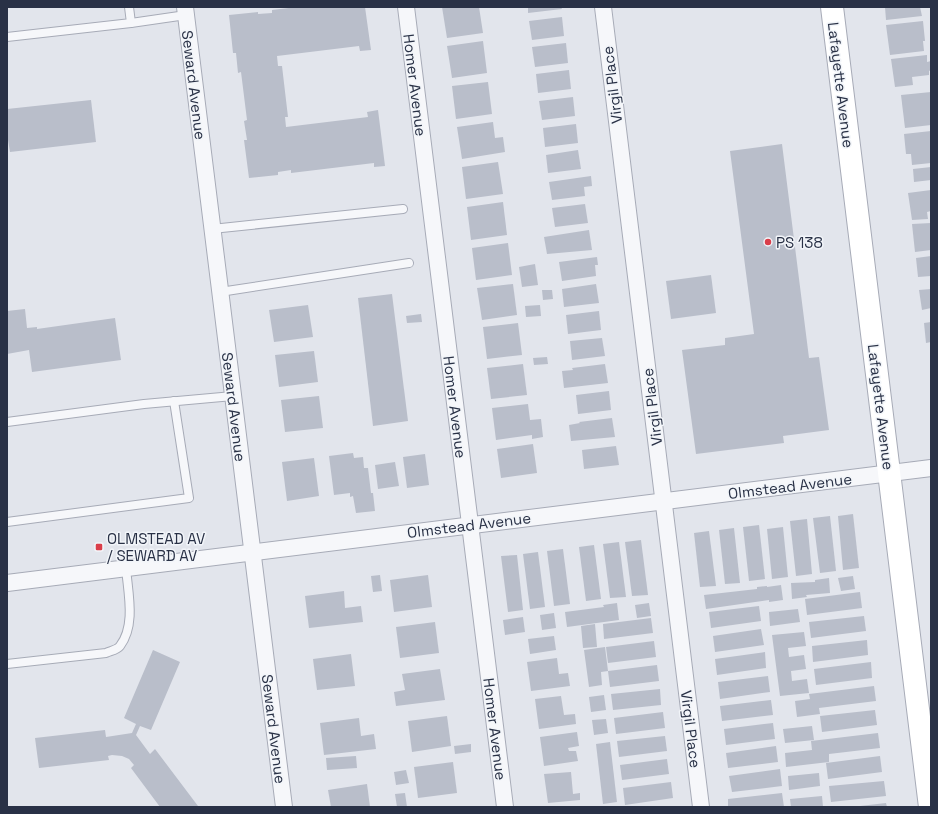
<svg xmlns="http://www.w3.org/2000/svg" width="938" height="814" font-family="'Space Grotesk',sans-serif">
<rect width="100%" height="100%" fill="#e2e5ec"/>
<g fill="#b9beca">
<path d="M297,7H365L371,50L360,51L359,46L277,56L278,66H282L288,117H285L286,127L368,117L367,112L378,110L385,166L374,167V163L291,173V170L278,172V175L249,178L244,140H247L244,121L247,120L241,72L238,73L236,53H233L229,15L258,12V14L272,13V10Z"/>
<path d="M442,7H479L483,33L447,38Z"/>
<path d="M528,7H561L562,9L528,13Z"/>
<path d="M885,7H920L922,16L886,20Z"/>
<path d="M562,17L564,36L532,40L529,21Z"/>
<path d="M923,21L925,41H923L924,51L890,55L886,25Z"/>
<path d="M483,41L487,73L452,78L447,46Z"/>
<path d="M566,43L568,63L535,67L532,47Z"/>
<path d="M927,55V62L931,61V70L929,71V75L912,77L913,85L895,87L891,59Z"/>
<path d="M569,70L571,89L538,93L536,74Z"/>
<path d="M488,82L492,114L456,119L452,86Z"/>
<path d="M931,92V125L905,128L901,95Z"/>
<path d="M573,97L575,116L542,120L539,101Z"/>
<path d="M91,100L96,142L10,152L7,134V109Z"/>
<path d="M493,122L495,138L503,137L505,152L462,159L457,127Z"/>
<path d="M576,124L578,143L545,147L543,128Z"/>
<path d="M931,131V163L912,165L911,154H906L904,134Z"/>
<path d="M782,144L809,358L819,357L829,430L783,436L784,443L696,454L682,350L725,345V338L754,334L730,151Z"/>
<path d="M578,150L581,169L548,173L546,155Z"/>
<path d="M498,162L503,194L466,199L462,167Z"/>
<path d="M931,167V180L914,182L913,169Z"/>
<path d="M591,176L592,186L584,187L585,196L552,200L549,182Z"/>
<path d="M931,190V211L927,212L928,219L912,220L908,193Z"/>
<path d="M503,202L507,235L471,240L467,207Z"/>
<path d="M585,204L588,223L555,227L552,208Z"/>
<path d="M931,223V250L915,252L912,224Z"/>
<path d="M589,230L592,250L547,254L544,237Z"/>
<path d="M508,243L512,275L476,280L472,248Z"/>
<path d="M931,256V276L918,277L916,258Z"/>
<path d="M597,257L598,265H595L596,276L562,281L559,262Z"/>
<path d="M535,264L538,285L522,287L519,267Z"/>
<path d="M711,275L716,313L671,319L666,281Z"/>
<path d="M513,284L517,315L482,320L477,288Z"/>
<path d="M596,284L599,303L564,307L562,289Z"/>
<path d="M931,289V308L922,310L919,290Z"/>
<path d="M542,290H552L553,299L543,300Z"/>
<path d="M392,294L408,421L373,426L358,298Z"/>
<path d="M308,305L313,337L274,342L269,310Z"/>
<path d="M540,305L541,316L526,317L525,306Z"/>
<path d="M25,309L27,328L37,327V329L115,318L121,360L32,372L29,350L7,354V311Z"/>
<path d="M599,311L601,330L568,334L566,315Z"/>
<path d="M421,314L422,322L407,323L406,316Z"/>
<path d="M931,322V342L926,343L924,323Z"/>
<path d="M518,323L522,355L487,359L483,327Z"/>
<path d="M602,338L605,356L572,360L570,341Z"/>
<path d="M314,351L318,382L279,387L275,355Z"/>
<path d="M547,357L548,364L534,365L533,358Z"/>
<path d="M523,364L527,395L491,399L487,368Z"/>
<path d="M605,364L608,383L564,388L562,371L573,370L572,368Z"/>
<path d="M609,391L611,410L578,414L576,395Z"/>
<path d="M319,396L323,428L285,432L281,400Z"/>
<path d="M528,404L530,420L541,419L543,437L532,439V435L496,440L492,408Z"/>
<path d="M612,418L615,437L571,441L569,425L580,423L579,422Z"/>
<path d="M533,444L537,473L501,478L497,449Z"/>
<path d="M616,446L619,465L584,469L582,450Z"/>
<path d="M353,453L354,458L363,457L364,468H368L371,493H373L375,511L356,513L353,496L350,497V493L334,495L329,456Z"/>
<path d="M425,454L429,485L407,488L403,457Z"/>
<path d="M314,458L319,496L287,501L282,462Z"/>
<path d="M395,462L399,486L378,489L375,465Z"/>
<path d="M853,514L859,568L843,570L838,516Z"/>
<path d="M830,516L836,571L820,573L813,518Z"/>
<path d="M807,519L812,574L796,576L790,521Z"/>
<path d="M759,525L765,579L749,581L743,527Z"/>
<path d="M783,527L788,577L772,579L767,529Z"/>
<path d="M734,528L740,583L725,584L719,530Z"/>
<path d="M709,531L716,586L700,587L694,533Z"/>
<path d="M641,540L648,595L632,596L625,542Z"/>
<path d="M619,542L626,597L610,598L603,544Z"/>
<path d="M594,545L601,599L586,601L579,547Z"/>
<path d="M563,549L570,604L554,606L547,551Z"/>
<path d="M538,552L545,607L530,609L523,554Z"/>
<path d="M517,555L523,610L508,612L501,556Z"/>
<path d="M380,575L382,591L373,592L371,576Z"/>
<path d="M428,575L432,607L394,612L390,580Z"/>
<path d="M853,576L855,589L841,591L838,578Z"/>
<path d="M829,578L830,593L806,595L807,597L792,599L791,583L815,582V580Z"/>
<path d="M781,585L783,600L769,602V600L706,609L704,595L757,589V587L767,586V587Z"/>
<path d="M344,591L345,608L361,606L363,622L309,628L305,596Z"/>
<path d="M860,592L862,608L807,615L805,599Z"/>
<path d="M617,603L619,620L567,627L565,612L604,607L603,605Z"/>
<path d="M649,603L651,616L637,618L635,605Z"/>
<path d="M759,606L761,621L711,628L709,612Z"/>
<path d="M798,609L800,622L770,626L769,612Z"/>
<path d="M554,613L556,628L542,630L540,615Z"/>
<path d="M864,616L866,631L811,638L809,622Z"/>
<path d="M523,617L525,632L505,635L503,620Z"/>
<path d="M651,618L653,633L604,639L603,624Z"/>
<path d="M435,622L439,653L400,658L396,627Z"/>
<path d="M595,624L597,647L583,648L581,626Z"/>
<path d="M761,629L764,645L715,652L713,636Z"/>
<path d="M804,632L806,646L788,648L789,657L804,655L806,669L791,671L792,681L807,679L809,693L780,696L772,635Z"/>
<path d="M554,636L556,650L530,654L528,639Z"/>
<path d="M867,640L868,655L813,662L812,646Z"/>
<path d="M654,641L656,657L608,663L606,647Z"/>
<path d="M605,647L608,671L601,672L602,685L589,687L584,650Z"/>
<path d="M153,650L180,662L151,730L140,726L136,735L150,754L155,749L198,806L196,807H160L131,768L134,765L129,759L122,756L112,755L108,756L109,760L39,768L35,738L105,730L106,737L132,733L136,724L124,718Z"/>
<path d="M765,652L766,668L717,675L715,659Z"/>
<path d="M351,654L355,686L317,690L313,659Z"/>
<path d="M557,658L559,674L568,673L570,686L531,691L527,662Z"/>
<path d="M871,662L872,678L816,685L814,669Z"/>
<path d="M657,665L659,681L610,687L608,671Z"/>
<path d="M440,669L445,700L396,706L394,692L405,690L402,674Z"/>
<path d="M768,676L770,692L720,699L718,682Z"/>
<path d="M874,686L876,701L819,708L820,714L797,717L795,701L810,699L809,694Z"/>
<path d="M660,689L661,705L613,710L611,694Z"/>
<path d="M604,695L606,710L591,712L589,697Z"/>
<path d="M561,696L564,715L575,714L576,724L539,729L535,699Z"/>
<path d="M771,700L773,715L722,721L720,706Z"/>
<path d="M875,710L877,725L822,732L820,716Z"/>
<path d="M663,712L665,728L616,734L614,718Z"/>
<path d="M447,716L451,746L412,752L408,721Z"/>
<path d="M359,718L361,736L374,734L376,749L324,755L320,723Z"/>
<path d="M606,719L608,733L594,735L592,720Z"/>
<path d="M773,723L775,739L726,745L724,729Z"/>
<path d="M812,726L814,740L785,743L783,729Z"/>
<path d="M577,732L579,746L568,748L569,751H576L578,761L544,766L540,737Z"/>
<path d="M878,733L880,748L829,754V762L786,767L785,753L812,750L811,741Z"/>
<path d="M665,736L667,751L619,757L617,741Z"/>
<path d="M610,742L617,802L603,804L596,744Z"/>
<path d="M471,744V752L455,754L454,746Z"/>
<path d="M776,746L778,762L728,768L726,753Z"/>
<path d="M356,756L357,768L327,770L326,758Z"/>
<path d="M880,756L882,772L828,779L826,763Z"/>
<path d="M667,759L669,774L622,780L620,765Z"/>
<path d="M453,762L457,793L418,798L414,767Z"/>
<path d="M780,769L782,786L732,792L729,776Z"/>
<path d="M406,770L409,783L396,785L394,772Z"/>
<path d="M571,772L573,794L580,793V800L548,803L544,774Z"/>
<path d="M819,773L820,786L789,790L788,776Z"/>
<path d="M884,781L886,796L831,802L829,786Z"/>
<path d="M671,782L673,798L625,805L623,788Z"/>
<path d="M367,784L370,807H331L328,790Z"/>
<path d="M405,793L407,807H397L395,794Z"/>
<path d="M782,793L784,807H728V799Z"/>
<path d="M822,796L823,807H791L790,799Z"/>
<path d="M886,803L887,807H860V806Z"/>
</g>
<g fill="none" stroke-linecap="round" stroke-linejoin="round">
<defs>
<g id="lane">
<path d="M131,23L186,15"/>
<path d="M7,37L131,23L129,7"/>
<path d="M212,229L403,209"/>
<path d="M220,292L409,263"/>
<path d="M7,422L144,404L233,396"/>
<path d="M7,522L189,498L174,401"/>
<path d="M7,664L106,653C110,651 117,650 120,646C136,625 128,593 126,568"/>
</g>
<g id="street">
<path d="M185,7L284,807"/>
<path d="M406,7L505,807"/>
<path d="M603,7L701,807"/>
<path d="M7,583L931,468"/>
</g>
<path id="secondary" d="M832,7L930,807"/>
</defs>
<use href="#lane" stroke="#a7abb7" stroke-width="10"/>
<use href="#street" stroke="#a7abb7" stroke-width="18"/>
<use href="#secondary" stroke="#a7abb7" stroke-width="24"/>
<use href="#lane" stroke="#f6f7fa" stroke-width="8"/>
<use href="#street" stroke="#f6f7fa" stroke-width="16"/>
<use href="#secondary" stroke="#fff" stroke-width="22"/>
</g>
<g fill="#da3e4a" stroke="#f2f5f9" stroke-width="1.5">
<circle cx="768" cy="242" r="4"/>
<rect x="95" y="543" width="8" height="8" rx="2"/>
</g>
<g text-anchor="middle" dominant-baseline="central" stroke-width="3" stroke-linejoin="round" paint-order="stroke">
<g font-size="15" fill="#293146" stroke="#f2f5f9">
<text transform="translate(194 85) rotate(83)">Seward Avenue</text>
<text transform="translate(415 85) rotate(83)">Homer Avenue</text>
<text transform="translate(612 85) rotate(-97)">Virgil Place</text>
<text transform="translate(841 85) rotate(83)">Lafayette Avenue</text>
<text transform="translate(234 407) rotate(83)">Seward Avenue</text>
<text transform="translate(455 407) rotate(83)">Homer Avenue</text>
<text transform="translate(652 407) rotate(-97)">Virgil Place</text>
<text transform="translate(881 407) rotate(83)">Lafayette Avenue</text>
<text transform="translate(790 486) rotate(-7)">Olmstead Avenue</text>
<text transform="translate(469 525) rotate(-7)">Olmstead Avenue</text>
<text transform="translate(274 729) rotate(83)">Seward Avenue</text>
<text transform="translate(495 729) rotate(83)">Homer Avenue</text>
<text transform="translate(691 729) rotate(83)">Virgil Place</text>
</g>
<g font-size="15" fill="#293146" stroke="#f2f5f9" text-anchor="start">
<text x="776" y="242">PS 138</text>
<text x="107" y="538">OLMSTEAD AV<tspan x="107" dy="17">/ SEWARD AV</tspan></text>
</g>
</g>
<rect width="938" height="814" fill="none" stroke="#293146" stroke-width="16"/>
</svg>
